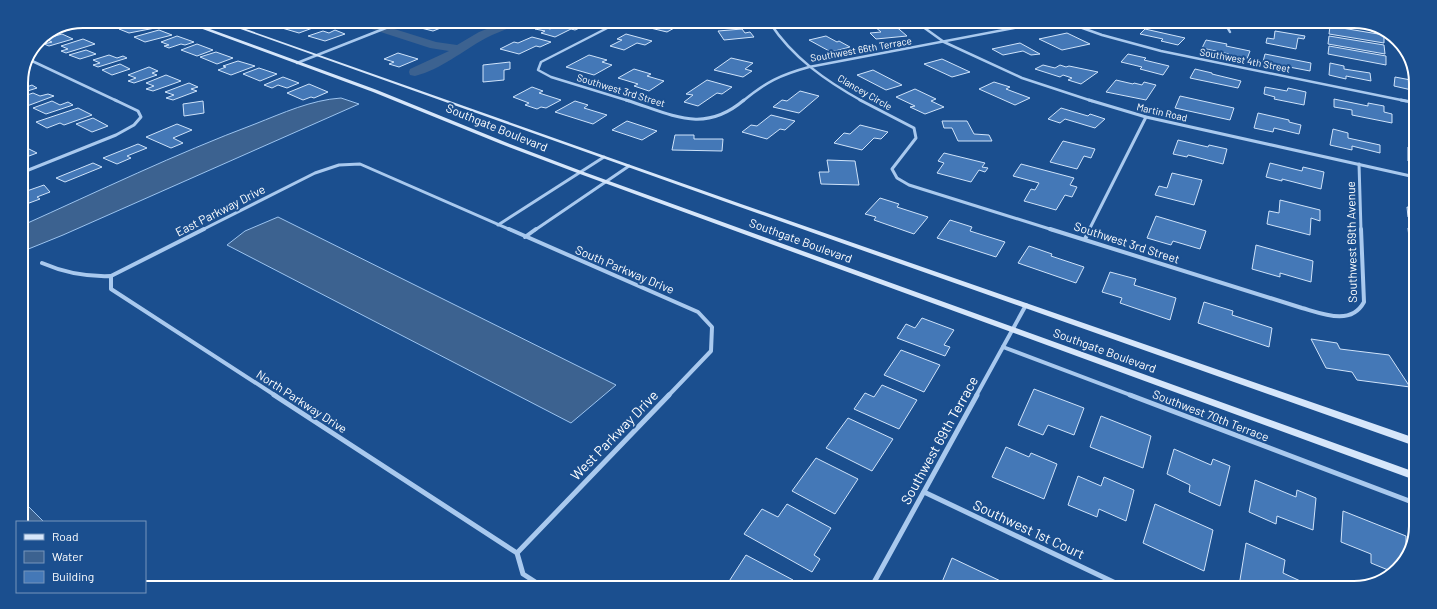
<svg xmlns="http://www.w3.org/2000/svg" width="1437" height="609" font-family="Barlow,sans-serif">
<rect width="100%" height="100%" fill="#1b4f8f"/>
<g fill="#3c6290" stroke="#9cc4f0">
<path d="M341,98L359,104L63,235L21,252V226C99,191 175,154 255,124C283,113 311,100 341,98Z"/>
<path d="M278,217L616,385L571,423L227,245L245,231Z"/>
<path d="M21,499L44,522H21Z"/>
</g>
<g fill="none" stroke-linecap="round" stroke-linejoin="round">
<path fill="#3c6290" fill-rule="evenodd" d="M354,22H372L436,42L457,45L479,32L502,23H517L515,25C506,30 496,33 486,38C462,51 442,69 415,76L410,75L409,72L410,69L449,51L430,48L356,24Z"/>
</g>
<g fill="#4478b7" stroke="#cfe3fa">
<path d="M106,21H135L120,26L114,24L107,26L102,24L109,22Z"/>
<path d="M298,22L309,25L313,24L318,26L299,33L282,28Z"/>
<path d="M435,22H456L433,31L421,28Z"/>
<path d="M140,23L155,28L129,33L119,29Z"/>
<path d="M563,23H573L584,26L575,30L571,29L555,37L541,33L545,31L535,29L540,26L550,29Z"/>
<path d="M647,23H673L669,25L676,27L667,32L642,26Z"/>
<path d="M801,24H818L820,25L803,26Z"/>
<path d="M893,24L907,36L876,39L870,33L881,32L874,26Z"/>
<path d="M1330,26L1384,35V43L1329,34Z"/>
<path d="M1365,26H1377L1385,32L1365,28Z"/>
<path d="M68,27L72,29L46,36Z"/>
<path d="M742,29L745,33L750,32L754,37L724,40L718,31Z"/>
<path d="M1145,29L1185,38L1178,45L1161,41L1163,39L1140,34Z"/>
<path d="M159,30L172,35L145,42L134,37Z"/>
<path d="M335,30L345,34L325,41L308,36L323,31L329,33Z"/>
<path d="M1275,31L1305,36L1304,39L1298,38L1296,49L1266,43L1267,38L1274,39Z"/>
<path d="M1067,33L1090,44L1062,50L1039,39Z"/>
<path d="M62,34L73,39L49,46L44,44L52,42L45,39Z"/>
<path d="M626,34L652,41L645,45L637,43L624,50L610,46L622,40L617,39Z"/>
<path d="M177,36L194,42L185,45L181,44L169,48L164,46L169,45L161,42Z"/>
<path d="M826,36L837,42L839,41L850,47L831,52L809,40Z"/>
<path d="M1329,36L1384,45L1385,54L1328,44Z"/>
<path d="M532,37L551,42L540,47L536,46L519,54L500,49L514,42L518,43Z"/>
<path d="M83,39L95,44L66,53L61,51L68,49L61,46Z"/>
<path d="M1206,40L1227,44L1226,46L1250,51L1247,59L1228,56L1229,54L1202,48Z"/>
<path d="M1020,43L1040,54L1031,55L1023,51L1003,55L992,49Z"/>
<path d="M197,44L213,50L197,56L181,50Z"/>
<path d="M1329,46L1386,56V65L1328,54Z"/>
<path d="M86,50L96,54L80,59L69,55Z"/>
<path d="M216,52L233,58L217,64L200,57Z"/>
<path d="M398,53L418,59L399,67L389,64L394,62L384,59Z"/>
<path d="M1128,54L1146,58L1144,60L1169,66L1163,75L1140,69L1142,67L1121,62Z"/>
<path d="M1265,54L1311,63L1310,71L1263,62Z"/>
<path d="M109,55L117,58L123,56L127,58L98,67L93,65L100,63L93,60Z"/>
<path d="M589,55L607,60L602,62L612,65L594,75L566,67Z"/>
<path d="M731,58L753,63L745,69L752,71L743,77L714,70Z"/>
<path d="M942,59L970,72L952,77L924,64Z"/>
<path d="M238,61L255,66L231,75L218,70L226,67L223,66Z"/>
<path d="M510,62V69L504,70V80L483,82V65Z"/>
<path d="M1330,63L1344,66V69L1370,73L1371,81L1346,76V79L1329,75Z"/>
<path d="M120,64L130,69L112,75L102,70Z"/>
<path d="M1043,65L1055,68L1060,65L1066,67L1069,66L1098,72L1081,84L1068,80L1072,78L1063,75L1060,77L1035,69Z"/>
<path d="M149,67L158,71L152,73L157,75L134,83L128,81L136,78L128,75Z"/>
<path d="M259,68L277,74L260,81L243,74Z"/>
<path d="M634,69L651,74L647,76L664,81L649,91L634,86L638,84L618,78Z"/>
<path d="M1195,69L1212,73V74L1241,81L1238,88L1190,78Z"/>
<path d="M873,70L902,85L886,90L857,75Z"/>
<path d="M166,75L181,81L153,91L146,89L154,86L146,83Z"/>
<path d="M283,77L299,83L287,88L278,85L272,88L264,85Z"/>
<path d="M1395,77L1416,81V91L1394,86Z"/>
<path d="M707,80L732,87L722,94L717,93L698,106L684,102L693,95L686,94Z"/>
<path d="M1116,80L1133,84L1134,83L1142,85L1144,82L1156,85L1146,100L1106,92Z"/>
<path d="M994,82L1010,87L1006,89L1030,98L1015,105L979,89Z"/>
<path d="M189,83L198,87L191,89L197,91L173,100L166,98L174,95L165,92Z"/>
<path d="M309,84L328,92L314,98L311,97L303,100L287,93Z"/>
<path d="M32,85L37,88L21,93V87L24,88Z"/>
<path d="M532,87L543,91L539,93L561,100L546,108L541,107L537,109L525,105L529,103L513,97Z"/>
<path d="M1265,87L1287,91L1288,88L1306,92L1304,105L1274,99L1275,97L1264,94Z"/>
<path d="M915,89L936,99L931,101L944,107L925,114L910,107L915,106L896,97Z"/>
<path d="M800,91L819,96L799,113L773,107L782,100L787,101Z"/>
<path d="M33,93L40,96L48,94L54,96L27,106L21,103V97Z"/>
<path d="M1180,96L1234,108L1230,120L1175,108Z"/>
<path d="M1334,99L1368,106V103L1384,106V112L1392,114V123L1352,115V110L1334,107Z"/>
<path d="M52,101L60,105L68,102L73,105L46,114L33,108Z"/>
<path d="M203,101L204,113L184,116L183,104Z"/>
<path d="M575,101L588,105L584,108L607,115L593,124L555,112Z"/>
<path d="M78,108L92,115L64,125L60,123L47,128L36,122Z"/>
<path d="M1061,108L1088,116L1090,114L1105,119L1095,128L1065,119L1060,123L1048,119Z"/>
<path d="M1258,113L1289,120V122L1301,125L1299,134L1274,128L1273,132L1254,128Z"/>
<path d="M771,115L795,121L785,130L780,129L767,139L742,132L751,125L757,126Z"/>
<path d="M93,118L108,126L92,132L76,124Z"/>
<path d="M627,121L657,131L642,140L612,130Z"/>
<path d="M942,121H967L974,134L989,135L992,141H958L952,128H944Z"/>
<path d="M177,124L192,130L173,138L183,143L171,148L146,137Z"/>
<path d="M860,125L888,132L881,139L874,138L862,150L834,143L844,133L850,134Z"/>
<path d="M1333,129L1348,133V138L1380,145V153L1352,146V150L1330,145Z"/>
<path d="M675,135H694V139H723L722,151L672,150Z"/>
<path d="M1178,140L1208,147L1209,145L1227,149L1223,164L1188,155L1187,157L1173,154Z"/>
<path d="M1063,141L1095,149L1091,158L1084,156L1077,169L1050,162Z"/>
<path d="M138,144L147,148L127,156L131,158L117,164L103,158Z"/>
<path d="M21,145L37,153L21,159Z"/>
<path d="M1408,147L1415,149V162L1408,161Z"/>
<path d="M944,153L985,163L982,167L988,168L985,172L979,170L971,182L937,173L944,163L938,161Z"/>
<path d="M827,160L855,161L859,185L821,184L819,172H829Z"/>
<path d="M93,163L102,167L65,182L56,178Z"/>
<path d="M1270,163L1302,171L1303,167L1324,172L1321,189L1282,179V181L1266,177Z"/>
<path d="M1021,164L1074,178L1070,185L1077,187L1072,197L1065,195L1056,210L1024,201L1031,189L1035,190L1039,183L1013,176Z"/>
<path d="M1172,173L1202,180L1194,205L1155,195L1159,186L1167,188Z"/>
<path d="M44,185L50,192L37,197L40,199L21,206V193Z"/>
<path d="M1413,195H1415V219L1408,217L1407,207L1414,208Z"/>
<path d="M880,198L899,204L897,207L928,217L914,234L874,220L876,217L865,214Z"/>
<path d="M1280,200L1320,210V221L1311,218L1310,235L1267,224L1269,211L1279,213Z"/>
<path d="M1156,216L1206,231L1200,249L1173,241L1171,245L1147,238Z"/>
<path d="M950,220L972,227L970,231L1005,242L996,257L937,238Z"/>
<path d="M1408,228L1414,230V239L1409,238Z"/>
<path d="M1256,245L1313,261L1311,282L1280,273V277L1252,269Z"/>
<path d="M1029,246L1052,254L1051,256L1084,267L1076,283L1018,263Z"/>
<path d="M1110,272L1136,279L1134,285L1176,298L1170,320L1120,303L1122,298L1102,292Z"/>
<path d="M1204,302L1233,311L1232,315L1272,328L1269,347L1198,323Z"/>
<path d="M922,318L954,330L944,345L950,347L945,356L897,338L906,324L915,328Z"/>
<path d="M1311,339L1337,343L1340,349L1389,355L1410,387L1357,380L1352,372L1326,368Z"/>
<path d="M901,350L940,365L924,392L884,375Z"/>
<path d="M882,385L917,400L899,429L854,409L865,393L874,397Z"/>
<path d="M1034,389L1084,408L1074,435L1048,425L1043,435L1018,425Z"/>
<path d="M1101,416L1151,436L1143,468L1090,447Z"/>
<path d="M848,418L893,439L872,471L826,448Z"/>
<path d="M1006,447L1029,457L1031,453L1057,464L1044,499L992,477Z"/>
<path d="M1174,449L1211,465L1213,459L1230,466L1220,506L1189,492L1190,485L1167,474Z"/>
<path d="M816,458L858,479L835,514L792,491Z"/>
<path d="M1078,476L1101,486L1104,477L1134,490L1126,521L1099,509L1097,517L1068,505Z"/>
<path d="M1255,480L1296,497L1297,490L1316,498L1313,530L1277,516L1276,524L1249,512Z"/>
<path d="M787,504L831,528L814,555L820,559L812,572L744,534L762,509L778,517Z"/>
<path d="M1155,504L1213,530L1204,571L1143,543Z"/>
<path d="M1343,511L1406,536V556L1393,572L1371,563V554L1341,542Z"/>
<path d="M1246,543L1285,560L1283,573L1309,585V588L1239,586Z"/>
<path d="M746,555L793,580L790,586H726Z"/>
<path d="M952,558L1009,585L1008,587H940Z"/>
</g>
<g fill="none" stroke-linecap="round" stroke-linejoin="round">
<g stroke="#a9c9ee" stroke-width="2.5">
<path d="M617,23L541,62L538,70L551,77L629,101"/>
<path d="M770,23C793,58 826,81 862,101"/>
<path d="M919,24L944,42L1022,78L1092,101"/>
<path d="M1074,25L1102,35L1161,51L1406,101"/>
<path d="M1226,25L1230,32"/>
<path d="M30,60L117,101"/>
<path d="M297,63L401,22"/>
<path d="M743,101C766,82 780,75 809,67L1035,24"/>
</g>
<g stroke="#a9c9ee" stroke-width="3">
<path d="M626,100C671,114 703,135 744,100"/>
<path d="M860,100L914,128L916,138L892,169L897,178L909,185L1053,230"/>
<path d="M1089,100L1146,117L1415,177"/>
<path d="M1401,100L1416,103"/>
<path d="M1359,164L1361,230"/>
<path d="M21,173L116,135L134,125L141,117L138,111L115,100"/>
<path d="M498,225L604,157"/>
<path d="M202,230L315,173L339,165L360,164L511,230"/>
<path d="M535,230L629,166"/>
<path d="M1089,230L1146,117"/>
</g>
<g stroke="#a9c9ee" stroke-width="4">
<path d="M509,229L698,312L712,327L711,351L668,396"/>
<path d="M1050,229L1302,308C1323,314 1351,326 1364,302L1361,229"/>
<path d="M525,237L536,229"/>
<path d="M1085,239L1090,229"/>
<path d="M42,263C65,273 86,277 111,276V289L276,396"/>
<path d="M111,276L204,229"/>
<path d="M1003,347L1133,396"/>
<path d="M976,396L1026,305"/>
</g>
<g stroke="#a9c9ee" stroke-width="5">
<path d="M274,395L517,553L523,574L540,585"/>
<path d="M1130,395L1412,502"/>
<path d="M924,492L1124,587"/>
<path d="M517,553L669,395"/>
<path d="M872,586L977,395"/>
</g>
<g fill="#d6e6fa" fill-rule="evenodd">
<path d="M181,21H188L377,90L505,142L584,172L1412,471V479L580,174L501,144L373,92Z"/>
<path d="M218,21L226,22L741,204L1412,437V445L737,206Z"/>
</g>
</g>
<g text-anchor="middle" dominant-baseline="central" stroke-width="4" stroke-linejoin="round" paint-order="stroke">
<g font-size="10" fill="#fff" stroke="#1b4f8f">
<text transform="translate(861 49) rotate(-10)">Southwest 66th Terrace</text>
<text transform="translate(1245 60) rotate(11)">Southwest 4th Street</text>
<text transform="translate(621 90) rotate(17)">Southwest 3rd Street</text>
<text transform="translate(865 92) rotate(30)">Clancey Circle</text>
<text transform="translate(1162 112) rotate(13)">Martin Road</text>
</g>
<g font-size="12" fill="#fff" stroke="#1b4f8f">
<text transform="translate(497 127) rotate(22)">Southgate Boulevard</text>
<text transform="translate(220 210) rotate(-27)">East Parkway Drive</text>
<text transform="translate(801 240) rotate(20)">Southgate Boulevard</text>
<text transform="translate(1127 242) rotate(18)">Southwest 3rd Street</text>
<text transform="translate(1351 242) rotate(-91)">Southwest 69th Avenue</text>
<text transform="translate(625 269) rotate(23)">South Parkway Drive</text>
<text transform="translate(1105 350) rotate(20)">Southgate Boulevard</text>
<text transform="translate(302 401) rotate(33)">North Parkway Drive</text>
<text transform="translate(1211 415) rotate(21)">Southwest 70th Terrace</text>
</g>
<g font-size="14" fill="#fff" stroke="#1b4f8f">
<text transform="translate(614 435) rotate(-46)">West Parkway Drive</text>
<text transform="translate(939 440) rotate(-61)">Southwest 69th Terrace</text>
<text transform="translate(1029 529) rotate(25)">Southwest 1st Court</text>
</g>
</g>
<path d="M0 0H1437V609H0ZM83 28H1354A55 55 0 0 1 1409 83V526A55 55 0 0 1 1354 581H83A55 55 0 0 1 28 526V83A55 55 0 0 1 83 28Z" fill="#1b4f8f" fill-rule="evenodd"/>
<path fill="none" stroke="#fff" stroke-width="2" d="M83 28H1354A55 55 0 0 1 1409 83V526A55 55 0 0 1 1354 581H83A55 55 0 0 1 28 526V83A55 55 0 0 1 83 28Z"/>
<rect x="16" y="521" width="130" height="72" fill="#1b4f8f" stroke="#7695bc"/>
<rect x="24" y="534" width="20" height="6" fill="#d6e6fa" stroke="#7695bc"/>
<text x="52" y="541" font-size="12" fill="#ffffff">Road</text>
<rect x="24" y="551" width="20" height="12" fill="#3c6290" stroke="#7695bc"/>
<text x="52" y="561" font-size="12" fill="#ffffff">Water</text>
<rect x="24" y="571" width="20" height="12" fill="#4478b7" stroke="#7695bc"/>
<text x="52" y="581" font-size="12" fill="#ffffff">Building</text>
</svg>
